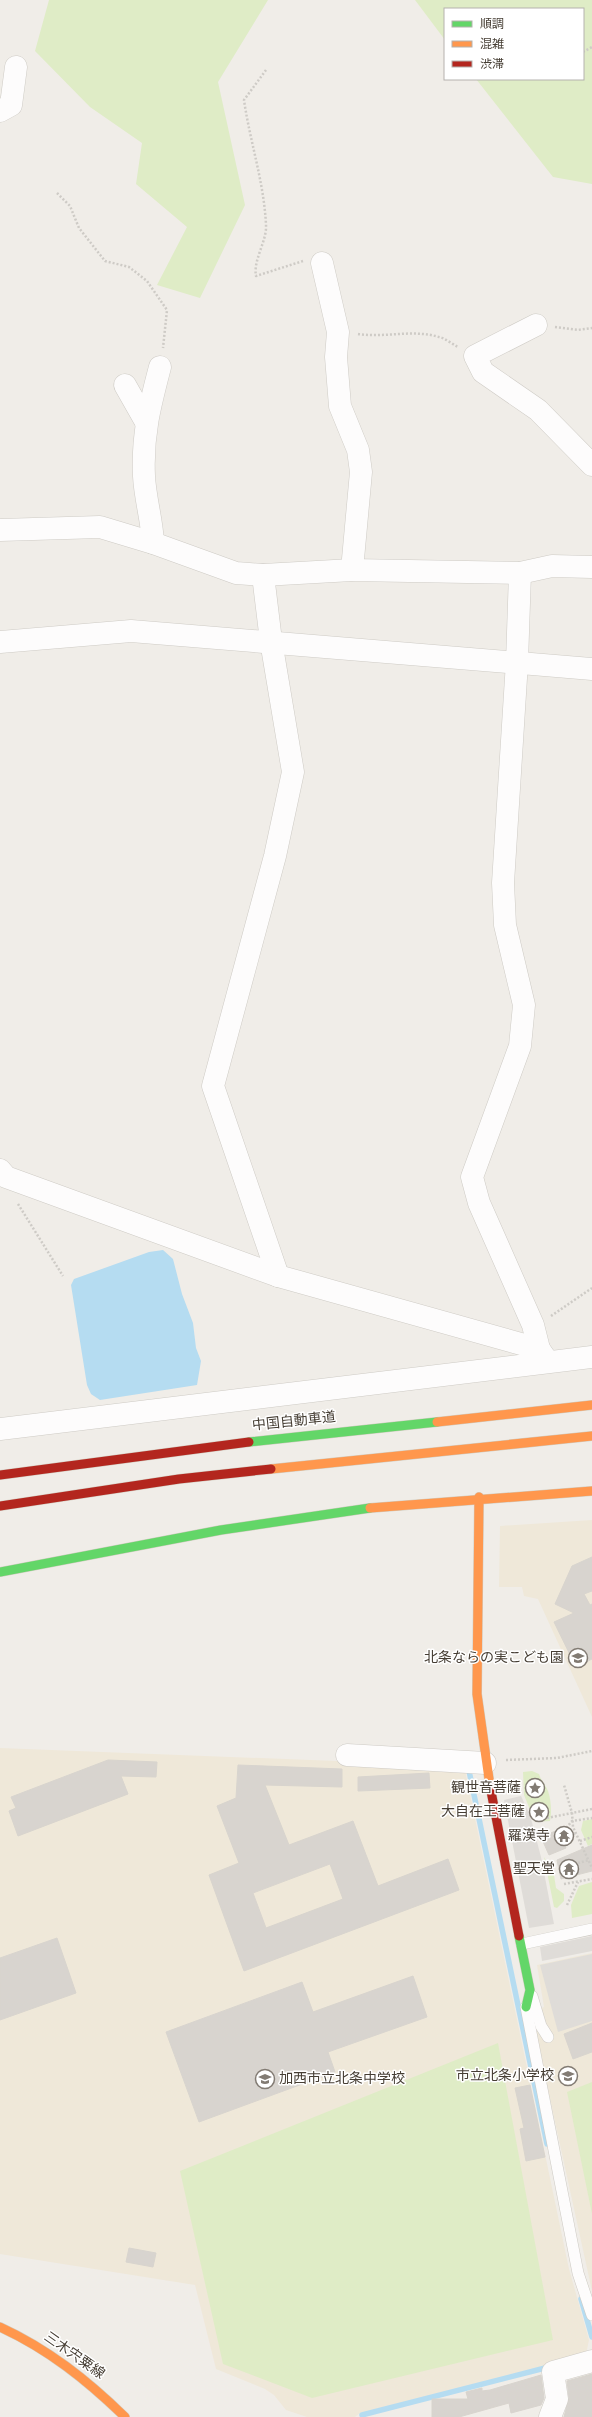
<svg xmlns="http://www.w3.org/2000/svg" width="592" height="2417" font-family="Overpass,'Noto Sans JP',sans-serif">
<rect width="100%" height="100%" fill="#f0ede8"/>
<g fill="#efe8d9">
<path d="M592,1520V1717L538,1599L524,1596L522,1587H499L500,1526Z"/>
<path d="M0,1748L464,1766L569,2269L589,2340L586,2354L582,2357L360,2413L355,2417H307L286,2410L274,2395L265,2389L216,2369L195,2285L0,2254Z"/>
<path d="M592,1953V2291L531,2012L544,2007L537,1965Z"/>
</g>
<g fill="#dfecc6">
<path d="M49,0H268L218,82L245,205L200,298L157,285L187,227L136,184L142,143L90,107L35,51Z"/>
<path d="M415,0H592V184L553,177L476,79H583V9H445V40Z"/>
<path d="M532,1771L539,1774C541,1781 546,1785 548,1791C551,1799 552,1813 550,1821L535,1822L524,1795L523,1772Z"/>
<path d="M592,1819V1844L588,1846L581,1830L583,1821Z"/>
<path d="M544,1857L554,1875L556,1888L564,1894V1901L557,1908L554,1907Z"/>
<path d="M592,1882V1914L572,1918L571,1905L579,1886Z"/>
<path d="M498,2043L553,2340L312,2398L223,2364L180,2171Z"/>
<path d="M592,2082V2214L567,2092Z"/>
</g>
<g fill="#dfdcd8">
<path d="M521,1796L530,1815L541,1857L554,1924L529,1928L504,1800Z"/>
<path d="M592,1936V1951L542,1961L540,1947Z"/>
<path d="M592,1954V2021L558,2032L540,1965Z"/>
</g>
<path fill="#b5dcf1" d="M163,1250L173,1259L182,1294L193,1323L196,1348L201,1361L197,1385L100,1400L91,1394L87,1385L71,1285L74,1279L149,1252Z"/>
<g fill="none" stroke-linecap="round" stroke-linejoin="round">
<g stroke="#b5dcf1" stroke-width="5.5">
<path d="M468,1766L547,2144"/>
<path d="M581,2299L592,2337"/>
<path d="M362,2415L549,2367"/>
</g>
</g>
<g fill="#d8d4cf" stroke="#d8d4ce" fill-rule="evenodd">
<path d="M592,1557V1591L584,1594L590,1605L592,1604V1659L576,1667L554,1622L574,1613L555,1604L572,1566Z"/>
<path d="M108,1760L157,1762L156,1777L121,1776L128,1794L18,1836L9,1811L16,1808L11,1797Z"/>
<path d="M238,1765L342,1769V1787L265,1785L289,1845L353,1821L378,1886L448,1859L459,1890L244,1971L209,1875L239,1863L217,1806L236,1798ZM330,1864L343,1899L266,1928L253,1893Z"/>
<path d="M429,1773L430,1788L358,1791V1777Z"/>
<path d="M558,1830L566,1848L549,1855L541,1837Z"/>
<path d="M592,1845V1871L561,1879L557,1860Z"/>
<path d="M57,1938L76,1993L0,2020V1958Z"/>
<path d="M413,1976L427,2017L328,2052L335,2072L199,2122L166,2032L302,1982L313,2012Z"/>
<path d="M592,2023V2052L573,2059L564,2034Z"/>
<path d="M530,2085L545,2157L526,2161L520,2129L524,2128L515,2088Z"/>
<path d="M129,2248L156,2253L153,2267L126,2262Z"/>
<path d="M592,2374V2417H564L569,2398L567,2381Z"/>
<path d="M541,2375L544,2398L541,2405L511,2413L509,2403L459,2417H432V2399H468L466,2392L482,2388V2391L490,2390Z"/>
</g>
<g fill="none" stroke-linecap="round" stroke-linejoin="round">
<defs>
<g id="lane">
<path d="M522,1944L592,1929"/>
<path d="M532,1996L541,2026L548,2037"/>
<path d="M526,2007L578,2273L592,2315"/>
</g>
<g id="street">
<path d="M0,111L11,105L16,67"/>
<path d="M322,263L338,332L336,357L340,406L358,450L361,472L352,570"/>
<path d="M536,325L475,356L483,372L538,410L592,465"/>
<path d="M125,385L146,422"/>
<path d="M0,530L100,527L153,543L236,573L263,575L352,570L520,573L552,566L592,567"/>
<path d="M153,543C152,520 145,498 144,476C142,435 150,405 160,367"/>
<path d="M520,573L517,662L503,883L505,925L524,1005L520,1046L472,1177L479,1203L533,1325L539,1349"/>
<path d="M263,575L271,641L293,772L275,856L213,1086L278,1276"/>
<path d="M0,642L131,631L592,669"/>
<path d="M0,1170L6,1177L278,1276L539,1349L546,1359"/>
<path d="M0,1429L592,1357"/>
<path d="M347,1755L485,1763"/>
<path d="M550,2417L557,2399L553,2372L592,2361"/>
</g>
<g id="fast">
<path d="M249,1442L437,1422"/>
<path d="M0,1572L221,1530L370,1508"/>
<path d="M519,1936L530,1990L526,2007"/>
</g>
<g id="slow">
<path d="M437,1422L592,1405"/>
<path d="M271,1469L592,1436"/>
<path d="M479,1497L477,1694L490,1786"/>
<path d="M370,1508L592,1491"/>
<path d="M0,2327C48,2349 87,2380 125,2417"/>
</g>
<g id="jam">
<path d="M0,1475L249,1442"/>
<path d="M0,1506L179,1479L271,1469"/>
<path d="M490,1786L519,1936"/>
</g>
</defs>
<use href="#lane" stroke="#cecbc5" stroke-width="12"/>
<use href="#street" stroke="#cecbc5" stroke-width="23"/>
<use href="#fast" stroke="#d1ccc0" stroke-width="10"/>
<use href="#slow" stroke="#d1ccc0" stroke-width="10"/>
<use href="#jam" stroke="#d1ccc0" stroke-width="10"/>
<g stroke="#cecbc6" stroke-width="2.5" stroke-dasharray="2 2" stroke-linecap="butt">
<path d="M583,52L592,47"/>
<path d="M266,70L244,100C250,142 264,182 266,225C267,241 253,260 256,276L303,261"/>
<path d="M57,193L70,206L79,228L105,261L129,267L147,281L167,310L163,348"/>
<path d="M555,327L578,330L592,328"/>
<path d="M358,334C385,338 413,329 439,337C445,338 452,344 458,347"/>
<path d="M18,1204L63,1276"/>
<path d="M551,1316L592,1288"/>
<path d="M506,1760L557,1758L592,1751"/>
<path d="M592,1809L572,1813L573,1827L592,1868"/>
<path d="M547,1818L572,1813L564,1785"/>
<path d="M564,1838L562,1833L572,1821L592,1818"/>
<path d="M562,1839L576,1833"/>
<path d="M580,1841L592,1837"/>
<path d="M578,1863L589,1860"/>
<path d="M564,1884L592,1879"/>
<path d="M567,1905L578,1882"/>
</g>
<use href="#lane" stroke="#fdfcfc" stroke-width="11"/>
<use href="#street" stroke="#fdfcfc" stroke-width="22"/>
<use href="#fast" stroke="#63d668" stroke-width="9"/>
<use href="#slow" stroke="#ff974d" stroke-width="9"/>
<use href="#jam" stroke="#b3261e" stroke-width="9"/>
</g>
<defs>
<symbol id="school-ring" viewBox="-11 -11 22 22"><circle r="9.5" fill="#fff" stroke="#827b73" stroke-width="1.5"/><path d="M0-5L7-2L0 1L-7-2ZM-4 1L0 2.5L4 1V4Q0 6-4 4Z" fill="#827b73"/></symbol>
<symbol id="sight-ring" viewBox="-11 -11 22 22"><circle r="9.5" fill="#fff" stroke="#827b73" stroke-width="1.5"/><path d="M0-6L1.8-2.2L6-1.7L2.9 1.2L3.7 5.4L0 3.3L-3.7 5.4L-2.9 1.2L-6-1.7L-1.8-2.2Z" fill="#827b73"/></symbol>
<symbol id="temple-ring" viewBox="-11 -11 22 22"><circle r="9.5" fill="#fff" stroke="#827b73" stroke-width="1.5"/><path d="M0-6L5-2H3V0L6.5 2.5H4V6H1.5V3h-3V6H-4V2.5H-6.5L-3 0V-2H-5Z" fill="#827b73"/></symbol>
</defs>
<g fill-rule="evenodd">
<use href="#school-ring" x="567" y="1647" width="22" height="22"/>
<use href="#sight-ring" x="524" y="1777" width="22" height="22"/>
<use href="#sight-ring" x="528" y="1801" width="22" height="22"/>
<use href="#temple-ring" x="553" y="1825" width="22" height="22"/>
<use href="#temple-ring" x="558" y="1858" width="22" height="22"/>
<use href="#school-ring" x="557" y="2065" width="22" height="22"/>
<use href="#school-ring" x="254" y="2068" width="22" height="22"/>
</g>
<g text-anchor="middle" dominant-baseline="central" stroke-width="3" stroke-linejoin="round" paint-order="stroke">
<g font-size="14" fill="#463e34" stroke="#fff">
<text transform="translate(294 1422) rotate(-6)">中国自動車道</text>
<text transform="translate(74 2356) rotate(35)">三木宍粟線</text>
</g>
<g font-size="14" fill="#463e34" stroke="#fff" text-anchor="end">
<text x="564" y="1658">北条ならの実こども園</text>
<text x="521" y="1788">観世音菩薩</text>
<text x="525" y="1812">大自在王菩薩</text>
<text x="550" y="1836">羅漢寺</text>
<text x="555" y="1869">聖天堂</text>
<text x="554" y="2076">市立北条小学校</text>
<text x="279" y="2079" text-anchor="start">加西市立北条中学校</text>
</g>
</g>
<rect x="444" y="8" width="140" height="72" fill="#ffffff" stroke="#b5b2ae"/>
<rect x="452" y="21" width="20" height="6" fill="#63d668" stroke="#b5b2ae"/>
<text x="480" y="28" font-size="12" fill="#463e34">順調</text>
<rect x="452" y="41" width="20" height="6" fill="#ff974d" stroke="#b5b2ae"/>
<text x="480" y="48" font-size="12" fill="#463e34">混雑</text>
<rect x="452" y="61" width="20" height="6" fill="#b3261e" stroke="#b5b2ae"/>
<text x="480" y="68" font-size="12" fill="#463e34">渋滞</text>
</svg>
